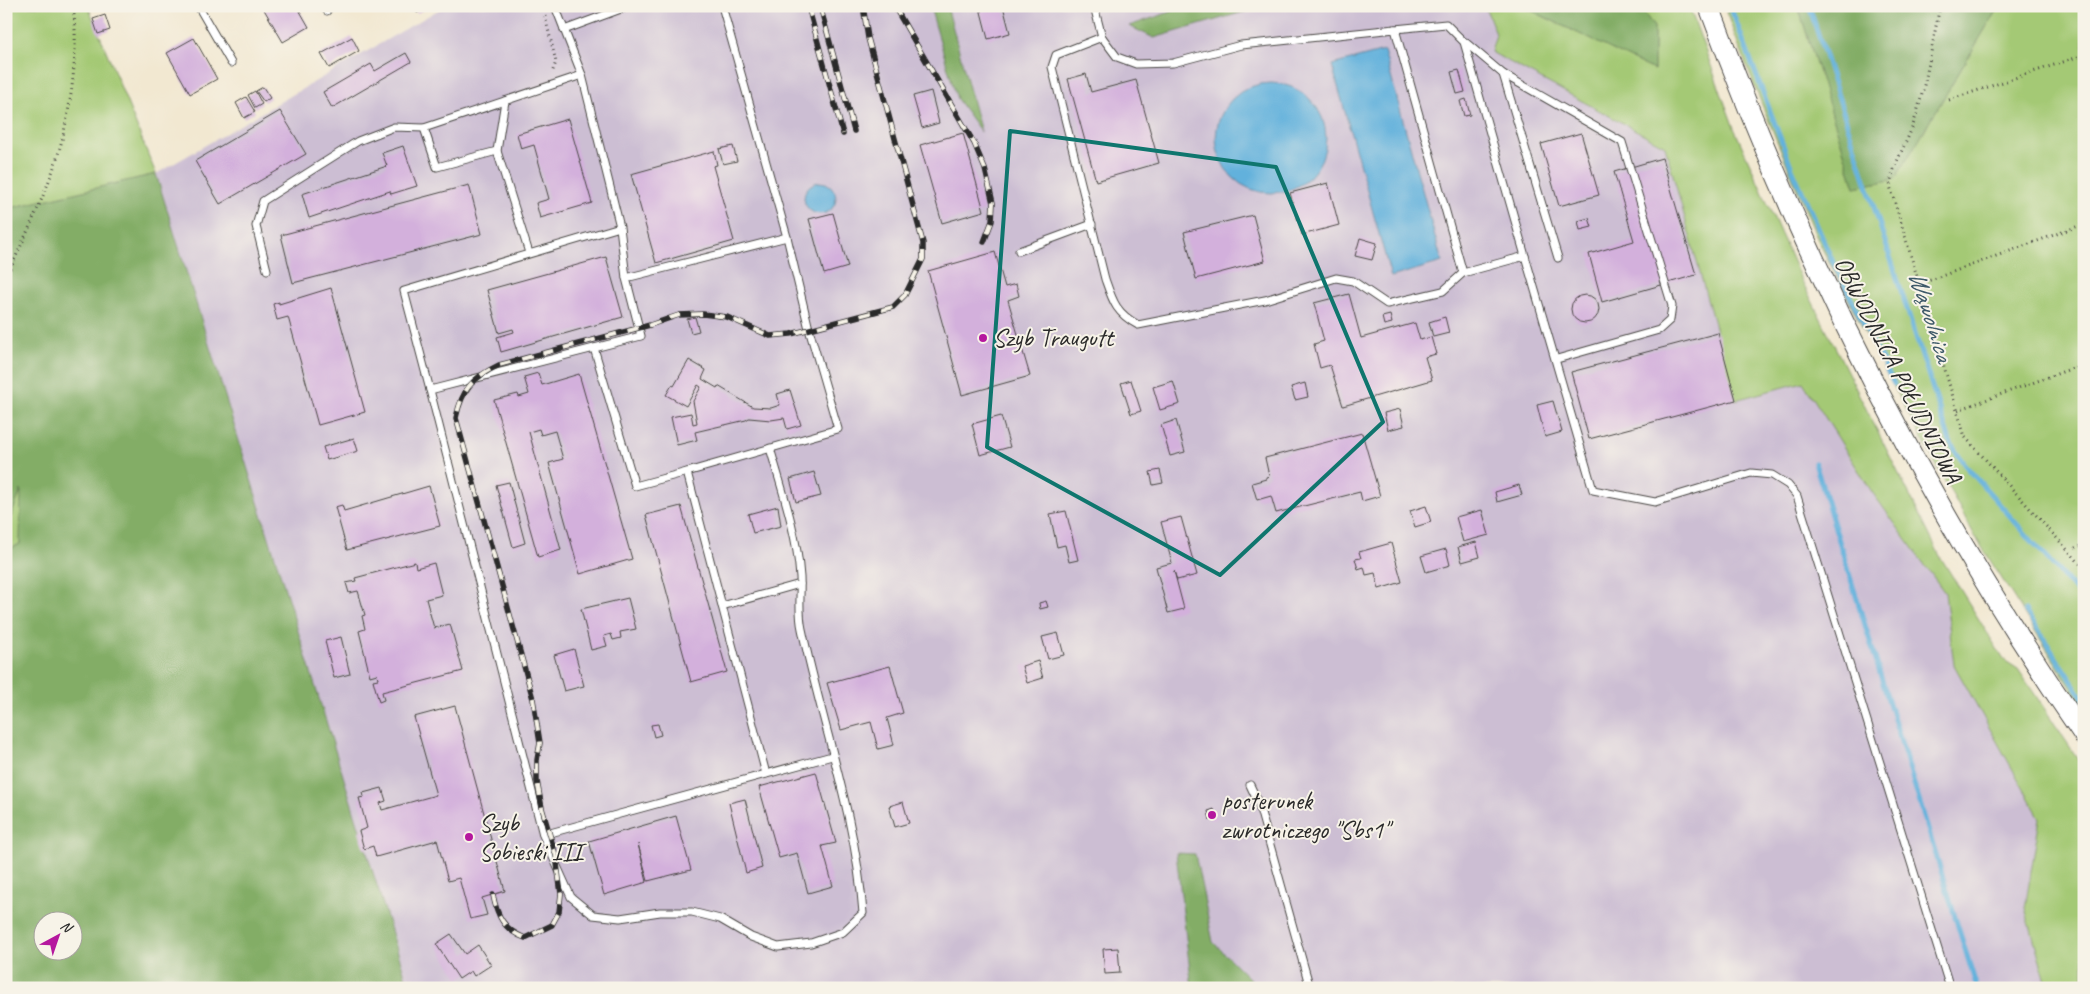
<svg xmlns="http://www.w3.org/2000/svg" width="2090" height="994" font-family="Caveat,sans-serif">
<rect width="100%" height="100%" fill="#f7f3e8"/>
<filter id="ink" filterUnits="userSpaceOnUse"><feTurbulence type="fractalNoise" baseFrequency=".02" numOctaves="2"/><feDisplacementMap in="SourceGraphic" scale="10" xChannelSelector="R" yChannelSelector="G"/><feConvolveMatrix kernelMatrix="1 2 1 2 8 2 1 2 1" color-interpolation-filters="sRGB"/></filter>
<filter id="wash" filterUnits="userSpaceOnUse"><feTurbulence type="fractalNoise" baseFrequency=".0096" numOctaves="4" result="noise"/><feDisplacementMap in="SourceGraphic" scale="20" xChannelSelector="R" yChannelSelector="G"/><feGaussianBlur stdDeviation="1.12" result="paint"/><feColorMatrix in="noise" values="0 0 0 0 0 0 0 0 0 0 0 0 0 0 0 0 0 1.4 0 .05"/><feComposite in="paint" operator="in"/></filter>
<g filter="url(#wash)">
<rect width="100%" height="100%" fill="#f2e8d1"/>
<path fill="#ccbed3" d="M445,6H1485L1497,34L1492,52L1665,146L1735,400L1803,382L1872,492L2023,701L2084,988H409L156,174Z"/>
<g fill="#a4c974" stroke="#687a50">
<path d="M6,6H88L156,174L6,209Z"/>
<path d="M1485,6H1522L1654,70V27L1639,6H1689L1734,128L1799,275L1941,558L2004,660L2018,669L2084,768V988H2048L2025,908L2040,818L1954,665L1945,593L1872,492L1803,382L1735,400L1665,146L1491,52L1496,34Z"/>
<path d="M1742,6H1798L1855,187L1895,179L1999,6H2084V708L1976,538L1875,352L1818,240L1754,85L1726,12Z"/>
<path d="M22,488L20,544L6,551V519L11,516Z"/>
</g>
<g fill="#83ad66" stroke="#576c48" fill-rule="evenodd">
<path d="M933,6H947L981,132L957,99L932,14Z"/>
<path d="M1188,6H1264L1154,38L1129,26Z"/>
<path d="M1522,6H1639L1654,27V70Z"/>
<path d="M1798,6H1999L1895,179L1855,187Z"/>
<path d="M156,174L409,988H6V551L20,544L21,490L11,517L6,519V209ZM42,922H72V952H42Z"/>
<path d="M1176,853L1195,854L1213,942L1250,979L1253,988H1192Z"/>
</g>
<g fill="#62b1dc" stroke="#466e84">
<path d="M1384,51L1442,262L1391,277L1332,65Z"/>
<circle cx="1271" cy="138" r="55"/>
<circle cx="820" cy="198" r="16"/>
</g>
<g fill="none" stroke-linecap="round" stroke-linejoin="round">
<g stroke="#62b1dc" stroke-width="5">
<path d="M1730,6L1791,166L1833,262L1894,384"/>
<path d="M1809,6L1950,442L1964,464L2084,600"/>
<path d="M1815,463L1977,988"/>
<path d="M2025,610L2084,700"/>
</g>
</g>
<g id="blocks">
<g fill="#d3b0dc">
<path d="M262,6H297L309,27L283,42Z"/>
<path d="M413,6H423L425,9L417,13Z"/>
<path d="M987,6H1003L1010,33L988,39L980,8Z"/>
<path d="M105,15L110,30L98,34L93,19Z"/>
<path d="M352,37L359,51L329,68L321,54Z"/>
<path d="M194,38L217,79L190,94L167,53Z"/>
<path d="M406,53L411,62L332,108L323,92L371,64L375,71Z"/>
<path d="M1459,70L1465,92L1457,94L1451,72Z"/>
<path d="M1086,74L1091,92L1136,80L1159,163L1096,181L1068,79Z"/>
<path d="M263,87L270,98L264,102L256,91Z"/>
<path d="M255,91L262,104L255,108L248,95Z"/>
<path d="M931,91L939,123L922,128L913,96Z"/>
<path d="M246,97L255,112L244,118L236,103Z"/>
<path d="M1466,99L1470,115L1464,116L1460,101Z"/>
<path d="M280,111L306,154L220,204L195,161Z"/>
<path d="M568,119L592,203L540,218L536,203L549,199L534,145L521,149L517,134Z"/>
<path d="M963,133L984,211L942,223L920,145Z"/>
<path d="M1581,133L1599,195L1559,206L1541,144Z"/>
<path d="M403,146L417,186L391,194L390,191L309,218L302,194L387,166L382,153Z"/>
<path d="M733,146L737,161L723,164L719,149Z"/>
<path d="M714,151L717,165L713,166L734,241L656,263L631,174Z"/>
<path d="M1662,158L1696,275L1602,302L1589,254L1634,241L1614,172Z"/>
<path d="M1328,183L1339,225L1302,235L1290,193Z"/>
<path d="M469,185L482,234L293,283L281,235Z"/>
<path d="M833,213L848,267L824,274L809,219Z"/>
<path d="M1253,215L1265,261L1196,279L1184,232Z"/>
<path d="M1589,218L1592,227L1580,230L1578,221Z"/>
<path d="M1360,238L1377,243L1372,260L1355,256Z"/>
<path d="M995,252L1005,287L1016,284L1019,296L1008,300L1030,376L962,395L928,271Z"/>
<path d="M606,257L623,317L501,352L497,337L514,332L513,329L499,333L487,290Z"/>
<path d="M331,288L365,412L318,425L288,317L277,320L273,304L279,302V304Z"/>
<path d="M1349,294L1361,338L1415,323L1420,340L1431,337L1436,354L1425,357L1432,380L1343,406L1330,365L1320,368L1314,344L1324,341L1314,303Z"/>
<circle cx="1585" cy="309" r="14"/>
<path d="M1390,315L1392,323L1384,325L1382,317Z"/>
<path d="M695,317L699,331L691,333L687,319Z"/>
<path d="M1445,317L1449,333L1433,337L1429,322Z"/>
<path d="M1718,333L1736,400L1589,439L1571,372Z"/>
<path d="M689,360L706,370L702,379L717,388L718,386L753,407L771,408L780,405L777,394L790,390L801,425L787,429L784,418L771,420L749,418L746,420L695,432L697,440L677,445L671,417L691,413L693,424L697,423L693,401L701,387L698,385L686,406L666,395L672,385L674,386Z"/>
<path d="M538,373L542,385L579,374L632,559L580,574L549,463L563,459L555,431L541,435L539,429L529,432L561,550L538,557L494,400L518,394L519,397L529,394L524,377Z"/>
<path d="M1131,380L1141,411L1131,414L1121,383Z"/>
<path d="M1173,381L1180,404L1160,410L1153,387Z"/>
<path d="M1305,383L1308,397L1295,400L1291,387Z"/>
<path d="M1553,401L1562,432L1545,437L1537,405Z"/>
<path d="M1400,409L1404,426L1388,430L1384,413Z"/>
<path d="M1001,416L1010,447L980,455L972,424Z"/>
<path d="M1176,420L1185,452L1170,456L1161,425Z"/>
<path d="M1362,433L1380,496L1362,501L1360,492L1276,513L1271,496L1257,500L1252,483L1266,479V477L1269,476L1265,458Z"/>
<path d="M354,438L358,451L327,460L323,447Z"/>
<path d="M1160,470L1163,483L1153,485L1150,472Z"/>
<path d="M814,472L821,496L796,502L790,479Z"/>
<path d="M509,482L525,543L513,547L496,485Z"/>
<path d="M1519,485L1522,495L1497,502L1495,492Z"/>
<path d="M429,486L440,526L347,550L335,507L342,505L344,511Z"/>
<path d="M681,506L727,672L691,682L646,515Z"/>
<path d="M778,506L781,526L753,533L748,514Z"/>
<path d="M1426,506L1431,522L1415,527L1410,511Z"/>
<path d="M1482,510L1489,535L1463,542L1456,517Z"/>
<path d="M1066,511L1078,560L1069,562L1065,545L1057,547L1050,514Z"/>
<path d="M1181,517L1197,575L1177,580L1174,571L1184,609L1168,613L1156,567L1172,563L1161,522Z"/>
<path d="M1476,542L1480,557L1462,562L1458,547Z"/>
<path d="M1391,543L1402,582L1379,589L1375,573L1366,575L1364,567L1358,569L1355,559L1361,558L1359,552Z"/>
<path d="M1446,549L1450,565L1426,572L1421,556Z"/>
<path d="M415,562L416,568L434,563L442,595L426,599L434,628L450,624L463,671L382,692L384,700L379,702L373,680L378,679L377,674L370,676L359,631L365,629L362,616L365,615L358,591L349,593L346,583L356,581L355,578Z"/>
<path d="M628,598L636,629L620,632L621,638L613,640L611,634L604,636L607,646L591,650L581,609Z"/>
<path d="M1046,601L1048,607L1040,609L1039,603Z"/>
<path d="M1058,633L1064,655L1048,659L1042,637Z"/>
<path d="M341,637L350,674L334,678L325,641Z"/>
<path d="M574,649L584,686L564,691L554,655Z"/>
<path d="M1038,661L1043,678L1027,683L1022,666Z"/>
<path d="M890,666L903,713L887,718L894,745L878,749L871,722L841,730L827,683Z"/>
<path d="M455,706L505,891L482,898L487,915L470,919L459,878L448,881L437,840L376,857L373,846L364,849L359,831L367,828L359,798L364,797L363,793L382,788L386,801L380,803L382,810L436,795L414,717Z"/>
<path d="M658,724L661,735L654,737L651,725Z"/>
<path d="M816,772L836,843L822,846L833,886L808,893L797,853L779,858L759,787Z"/>
<path d="M745,799L762,868L746,873L729,803Z"/>
<path d="M903,802L909,823L895,827L889,806Z"/>
<path d="M1214,809L1216,819L1210,820L1208,811Z"/>
<path d="M676,816L691,870L648,881L638,844L647,882L604,895L589,841Z"/>
<path d="M451,934L465,954L478,945L491,965L474,976L471,971L459,979L436,944Z"/>
<path d="M1118,948L1120,973L1105,974L1103,949Z"/>
</g>
</g>
</g>
<g filter="url(#ink)">
<use href="#blocks" fill-opacity="0" stroke="#494744" stroke-width="1"/>
<g fill="none" stroke-linecap="round" stroke-linejoin="round">
<defs>
<g id="service">
<path d="M198,6L231,63"/>
<path d="M324,6L327,11"/>
<path d="M555,6L582,75L620,227L626,278L641,336L430,390L404,291L620,227"/>
<path d="M722,6L787,237L809,329L838,429L687,472L766,774"/>
<path d="M1094,6L1102,37L1117,57L1136,64L1173,63L1241,45L1395,29L1463,273"/>
<path d="M564,30L629,6"/>
<path d="M1102,37L1056,55L1052,67L1105,279C1113,302 1116,313 1138,325L1265,300L1336,278L1353,281L1387,304L1443,291L1463,273L1525,256L1464,42L1446,24L1395,29"/>
<path d="M1465,42L1503,74L1558,258"/>
<path d="M1503,74L1622,142L1672,306L1670,320L1659,330L1557,359"/>
<path d="M505,101L497,151L529,253"/>
<path d="M424,128L437,167L497,151"/>
<path d="M1019,251L1092,224"/>
<path d="M1525,256L1593,490L1655,502L1751,473L1772,475L1788,485L1797,496L1950,988"/>
<path d="M267,270L256,226L263,201L358,141L394,127L424,128L582,75"/>
<path d="M626,278L787,237"/>
<path d="M594,348L635,486L687,472"/>
<path d="M430,390L543,835L832,756"/>
<path d="M722,606L800,584"/>
<path d="M1250,785L1258,802L1310,988"/>
<path d="M543,835L571,897L593,915L620,918L660,912H692L720,919L751,937L778,947L811,943L843,932L863,913C856,817 822,724 802,629C798,612 801,595 800,577C797,533 782,490 770,448"/>
</g>
<path id="secondary" d="M1709,6C1805,266 1927,507 2084,735"/>
</defs>
<use href="#service" stroke="#494744" stroke-width="9"/>
<use href="#secondary" stroke="#494744" stroke-width="22"/>
<g stroke="#494744" stroke-width="3" stroke-dasharray="1 4" stroke-linecap="butt">
<path d="M1940,6C1932,45 1926,85 1914,122C1907,144 1892,165 1890,186L1965,437L2084,568"/>
<path d="M545,16L556,62L552,73"/>
<path d="M1949,100L2084,55"/>
<path d="M6,278C22,243 39,208 52,173C69,126 80,55 73,6"/>
<path d="M1925,282L2084,224"/>
<path d="M1958,410L2084,364"/>
<path d="M2075,548L2084,545"/>
</g>
<use href="#service" stroke="#fff" stroke-width="7"/>
<use href="#secondary" stroke="#fff" stroke-width="20"/>
<defs>
<g id="rail">
<path d="M808,6L843,134"/>
<path d="M820,6L854,131"/>
<path d="M894,6L974,143L985,169L993,203L992,221L984,242"/>
<path d="M493,895C497,916 504,930 525,938L552,925L559,912L561,894L556,856L542,808L537,781V760L540,743L533,699L456,418C462,389 472,378 499,365L650,325L679,315L703,314L727,317L770,336L791,334L893,307L905,295L923,259V243L868,38L863,6"/>
</g>
</defs>
<use href="#rail" stroke="#2b2b2b" stroke-width="5.5"/>
<use href="#rail" stroke="#f7f3e8" stroke-width="4" stroke-dasharray="11" stroke-linecap="butt"/>
</g>
</g>
<path fill="none" stroke="#0f766e" stroke-width="4" stroke-linejoin="round" d="M1010,131L1276,167L1383,422L1220,575L987,447Z"/>
<g fill="#b5179e" stroke="#f7f3e8" stroke-width="2">
<circle cx="983" cy="338" r="5"/>
<circle cx="1212" cy="815" r="5"/>
<circle cx="469" cy="837" r="5"/>
</g>
<g text-anchor="middle" dominant-baseline="central" stroke-width="4" stroke-linejoin="round" paint-order="stroke">
<g font-size="25" fill="#2b2b2b" stroke="#f7f3e8" text-anchor="start">
<text x="993" y="338">Szyb Traugutt</text>
<text x="1222" y="801">posterunek<tspan x="1222" dy="29">zwrotniczego "Sbs1"</tspan></text>
<text x="479" y="823">Szyb<tspan x="479" dy="29">Sobieski III</tspan></text>
</g>
<g font-size="25" fill="#2b2b2b" stroke="#f7f3e8">
<text transform="translate(1898 370) rotate(63)">OBWODNICA POŁUDNIOWA</text>
</g>
<g font-size="26" font-style="italic" fill="#3e5a69" stroke="#f7f3e8">
<text transform="translate(1931 316) rotate(72)">Wąwolnica</text>
</g>
</g>
<rect width="2090" height="994" fill="none" stroke="#f7f3e8" stroke-width="25"/>
<g transform="translate(58 936) rotate(40)"><circle r="24" fill="#f7f3e8" stroke="#a5a39c"/>
<path d="M0-4L9 19L0 12L-9 19Z" fill="#b5179e"/>
<text y="-8" font-size="14" font-weight="bold" text-anchor="middle" fill="#2b2b2b">N</text>
</g>
</svg>
